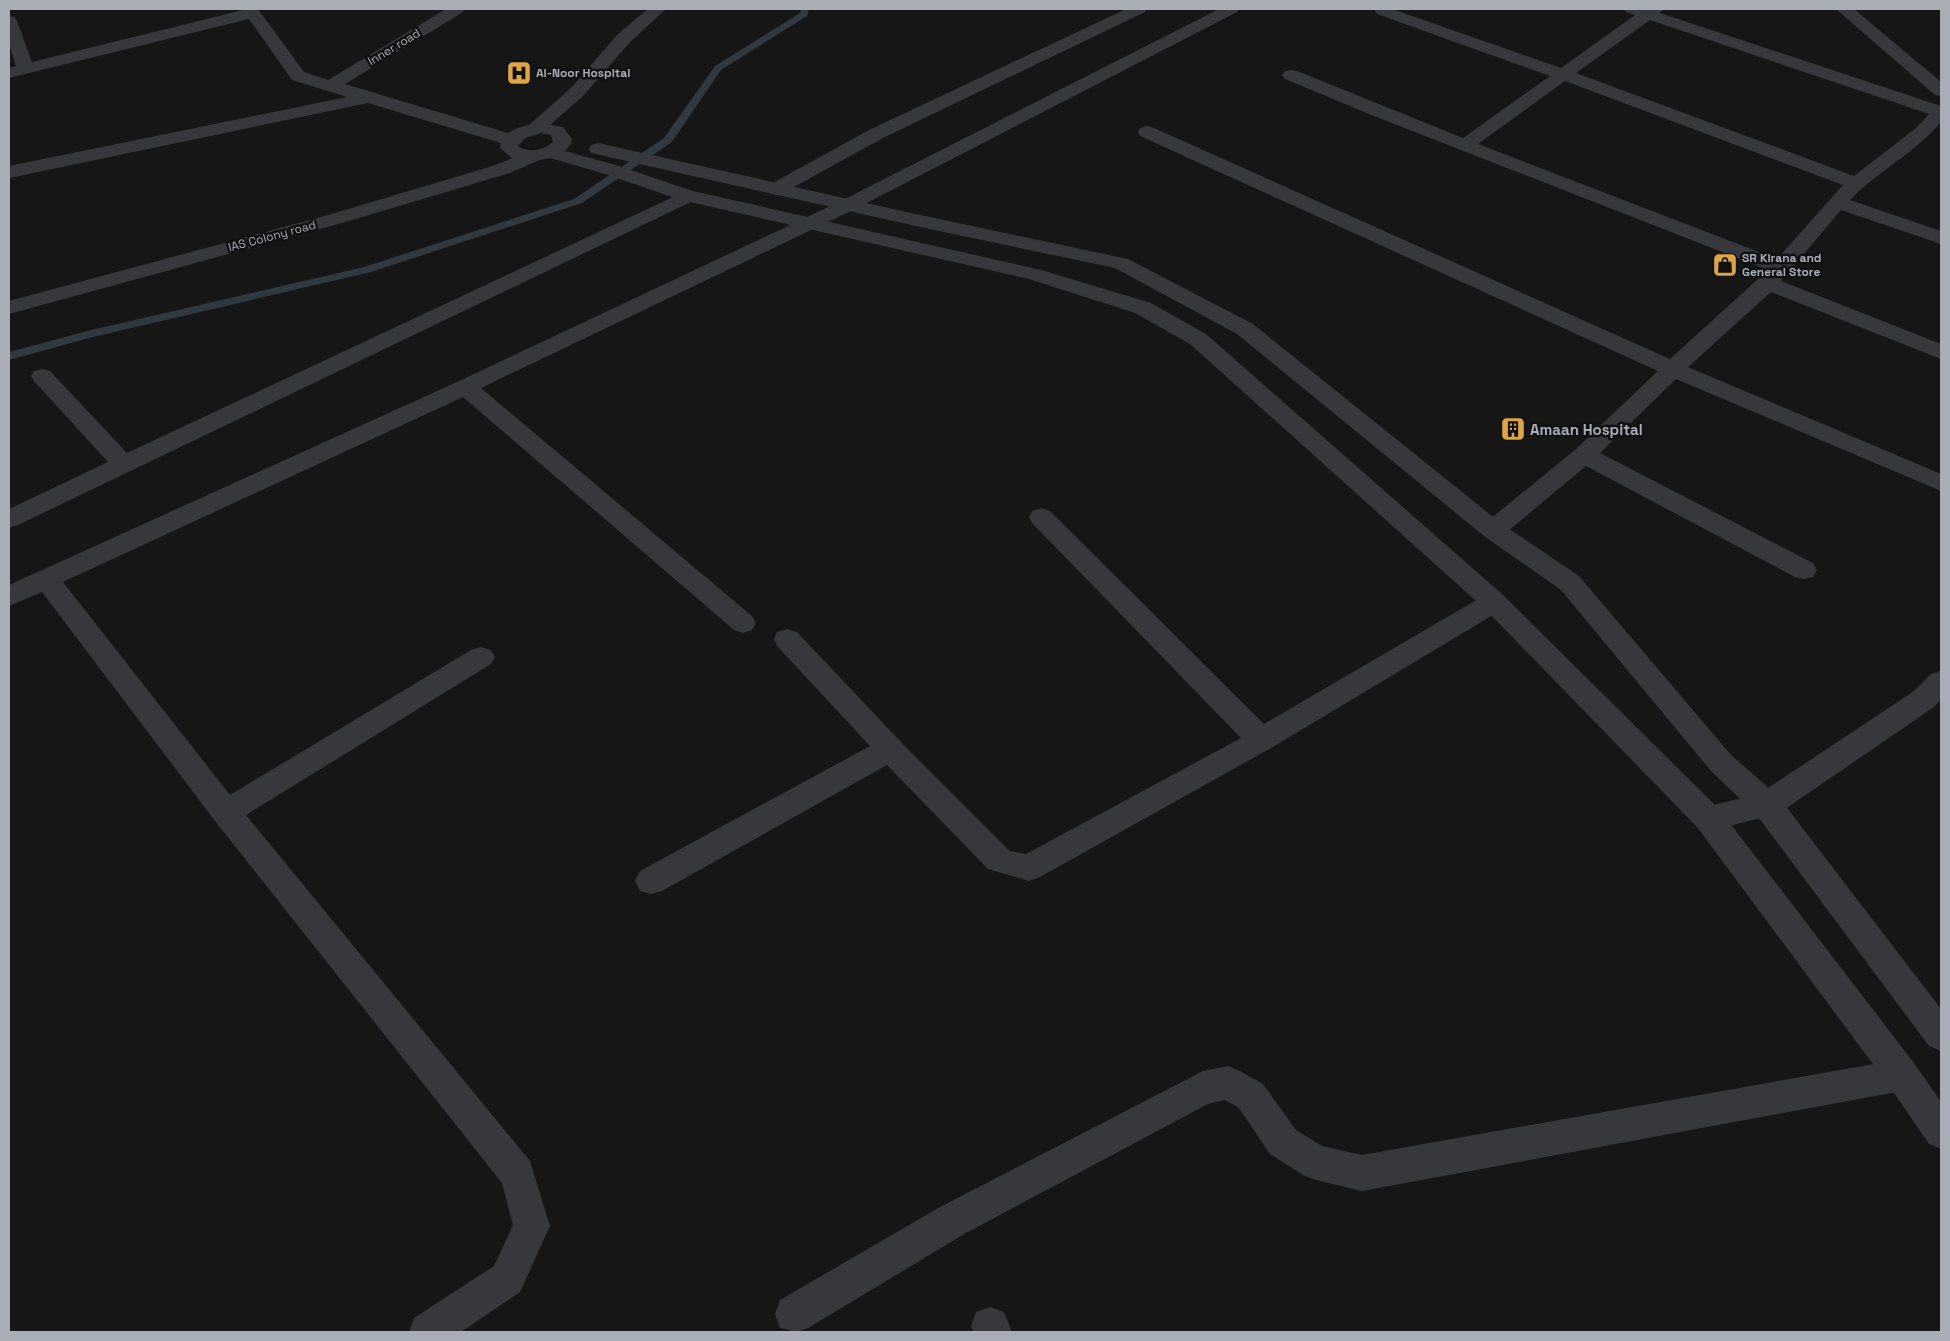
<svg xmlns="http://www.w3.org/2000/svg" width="1950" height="1341" font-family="'Space Grotesk',sans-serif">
<rect width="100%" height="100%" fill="#161617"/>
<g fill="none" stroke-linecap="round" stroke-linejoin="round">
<path fill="#30393f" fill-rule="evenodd" d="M801,9H809L807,16L721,70L672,142L582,203L371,272L93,337L9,360V352L91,330L364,267L574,199L664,138L715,66L800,13Z"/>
<g fill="#37383c" fill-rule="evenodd">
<path d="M242,9H258L304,72L328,80L446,9H465L463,12L345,84L518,136L520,140L518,144L511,146L368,103L9,178V166L347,97L292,80L249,19L9,78V68L16,66L9,44V16L15,17L17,21L32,62L243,10Z"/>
<path d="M648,9H666L630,42L583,96L541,133L535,135L529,133L526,129L529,125L571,88L618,34Z"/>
<path d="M1126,9H1147L1145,12L883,138L783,193L776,195L769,193L766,189L769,185L869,130Z"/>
<path d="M1219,9H1239L1237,12L855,209L481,388L752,616L756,623L752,630L743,633L734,630L463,397L63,582L230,795L471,650L481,647L491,650L495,657L491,664L246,815L530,1161L550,1226L520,1292L461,1332H409L414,1318L494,1266L513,1225L502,1183L215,821L42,592L9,606V585L457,382L841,201Z"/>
<path d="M1376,9H1392L1561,68L1635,15L1626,12L1624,9H1663L1660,13L1941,106V122C1915,153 1878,171 1850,200L1941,231V244L1841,210L1781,281L1941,344V359L1771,292L1688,367L1941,474V491L1676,379L1600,453L1813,563L1817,570L1813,577L1804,579L1795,577L1586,466L1502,536L1493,539L1484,536L1480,530L1484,524L1576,449L1658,371L1140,136L1138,132L1140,128L1147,126L1154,128L1670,359L1768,270L1369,114L1285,79L1282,75L1285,71L1291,70L1297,71L1463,138L1550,76L1377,14L1375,11ZM1650,20L1929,114L1916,128L1854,176L1576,73ZM1565,81L1843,185L1777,259L1478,144Z"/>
<path d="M1836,9H1854L1941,82V96L1935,95Z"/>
<path d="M688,190L695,192L698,196L695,200L18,525L9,528V509L108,462L34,381L31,376L34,371L42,369L50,371L127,453Z"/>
<path d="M1041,508L1050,511L1264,724L1485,595L1494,592L1503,595L1507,602L1503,609L1271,748L1040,877L1029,881L988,869L887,765L662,891L651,894L640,891L635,881L640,871L870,746L777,646L774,639L777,632L787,629L797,632L900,741L1010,851L1026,854L1241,738L1032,523L1029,517L1032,511Z"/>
<path d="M1941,671V699L1934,707L1778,814L1708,831L1697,827L1693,818L1697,809L1759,794L1914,691L1931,674Z"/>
<path d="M1902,1059L1914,1063L1919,1075L1914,1087L1902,1091L1362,1191L1316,1180L1303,1175L1270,1154L1239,1108L1225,1100L1208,1104L966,1233L808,1328L796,1332L780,1328L775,1314L780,1300L940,1207L1203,1071L1228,1066L1240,1071L1263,1084L1296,1130L1322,1146L1362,1155Z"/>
<path d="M990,1307L1004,1312L1012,1332H973L971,1326L976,1312Z"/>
</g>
<g fill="#37383c" fill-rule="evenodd">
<path d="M541,123L563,127L572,139L571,144L565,151L616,165L693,191L1041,270L1151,303L1206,334L1503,595L1719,809L1914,1063L1941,1102V1149L1929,1144L1890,1087L1697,827L1485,609L1190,344L1135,313L1029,279L681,200L602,173L550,158L537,161L510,173L342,223L9,314V301L328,215L496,165L512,158L500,148C500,129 526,125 541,123ZM541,133L551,135L553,142C543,150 530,154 518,146L525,138Z"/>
<path d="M598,143L920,215L1128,259L1253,324L1502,524L1579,576L1731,755L1778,796L1941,1009V1051L1929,1046L1756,814L1711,771L1561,590L1484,536L1237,334L1115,268L920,227L591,153L589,149L591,145Z"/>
</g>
</g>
<defs>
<symbol id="hospital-square" viewBox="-11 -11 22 22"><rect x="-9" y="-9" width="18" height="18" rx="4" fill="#dda548" stroke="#111112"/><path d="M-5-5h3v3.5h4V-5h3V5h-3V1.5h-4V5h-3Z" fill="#111"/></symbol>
<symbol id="shop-square" viewBox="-11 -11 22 22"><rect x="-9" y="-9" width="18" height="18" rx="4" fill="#dda548" stroke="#111112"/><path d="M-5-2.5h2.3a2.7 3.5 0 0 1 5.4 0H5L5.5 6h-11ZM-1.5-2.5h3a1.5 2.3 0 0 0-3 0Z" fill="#111"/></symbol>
<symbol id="building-square" viewBox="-11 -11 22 22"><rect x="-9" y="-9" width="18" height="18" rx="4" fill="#dda548" stroke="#111112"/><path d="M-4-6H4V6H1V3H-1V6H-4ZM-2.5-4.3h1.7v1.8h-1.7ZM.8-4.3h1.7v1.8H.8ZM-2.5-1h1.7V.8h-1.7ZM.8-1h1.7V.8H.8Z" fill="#111"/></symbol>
</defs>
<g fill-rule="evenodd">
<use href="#hospital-square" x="505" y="59" width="28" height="28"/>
<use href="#shop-square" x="1711" y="251" width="28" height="28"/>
<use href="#building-square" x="1499" y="415" width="28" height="28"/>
</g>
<g text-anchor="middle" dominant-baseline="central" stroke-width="5" stroke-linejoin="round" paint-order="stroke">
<g font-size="12" fill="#a9adb6" stroke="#111112">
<text transform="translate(394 47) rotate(-31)">Inner road</text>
<text transform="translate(272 236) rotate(-15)">IAS Colony road</text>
</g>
<g font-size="12" font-weight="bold" fill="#a9adb6" stroke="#111112" text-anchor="start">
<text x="536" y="73">Al-Noor Hospital</text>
<text x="1742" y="258">SR Kirana and<tspan x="1742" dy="14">General Store</tspan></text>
</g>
<g font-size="15" font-weight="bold" fill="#a9adb6" stroke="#111112" text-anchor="start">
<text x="1530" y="429">Amaan Hospital</text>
</g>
</g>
<rect width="1950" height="1341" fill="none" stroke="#a9adb6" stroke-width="20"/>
</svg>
